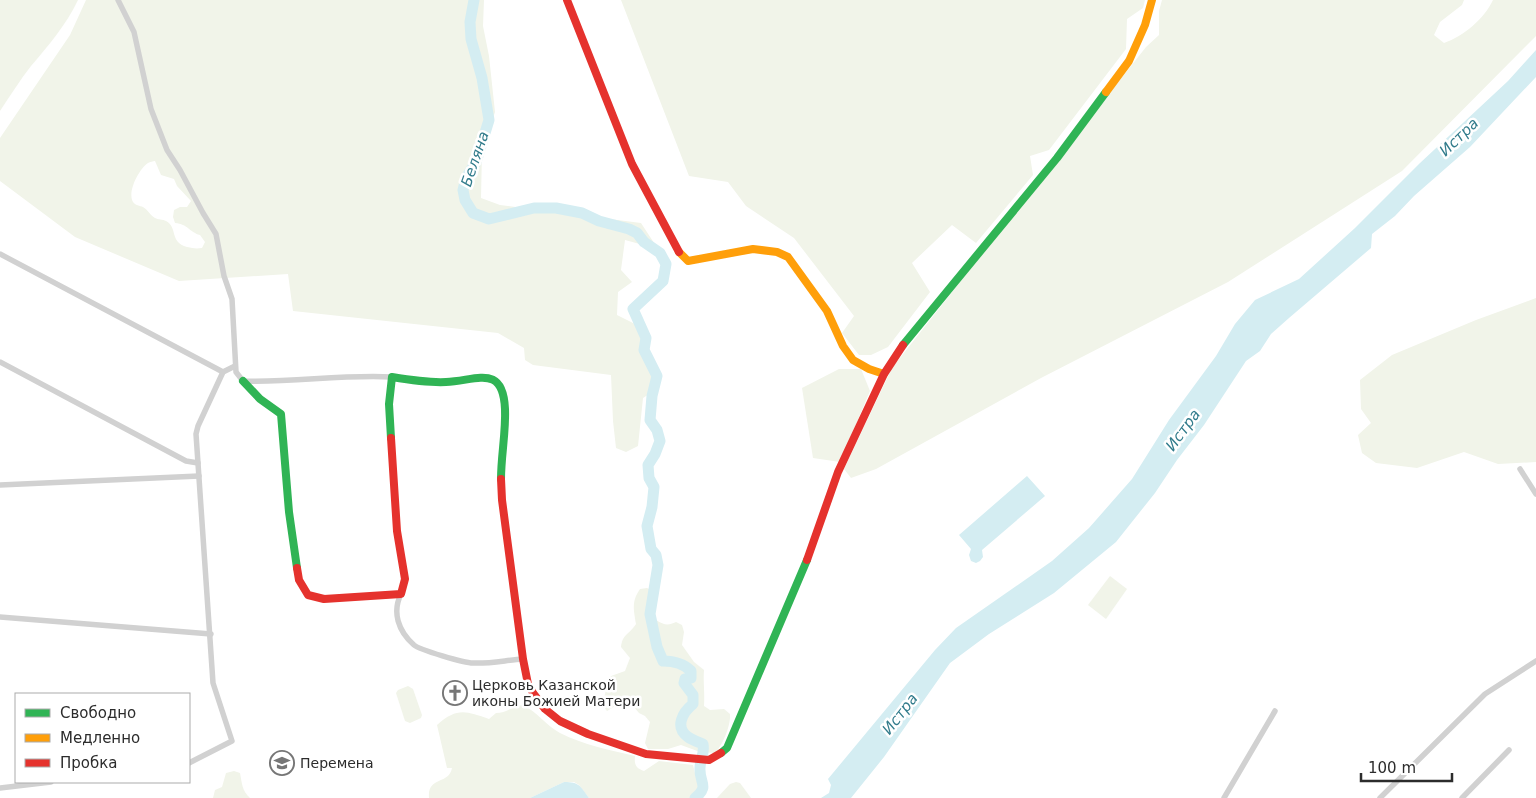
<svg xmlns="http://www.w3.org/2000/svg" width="1536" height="798" font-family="'DejaVu Sans',sans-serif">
<rect width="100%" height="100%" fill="#fff"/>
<g fill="#f1f4e9" fill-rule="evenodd">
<path d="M0,0H78C66,25 49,45 31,66C20,80 10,96 0,111Z"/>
<path d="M86,0H484L483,26L489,56L495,112L482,151L481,198L500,205L641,223L658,249L625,240L621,270L632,282L618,292L617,315L641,327L660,387L643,398L638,446L626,452L616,448L613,421L611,375L533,365L525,360L524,348L498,333L293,311L288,274L179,281L75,237L0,181V138L70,35ZM155,161L161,175L174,179L177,186L191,201L187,207H180L174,210L173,217L175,223C188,224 189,232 200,235L205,242L202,248C195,249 193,248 187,247C169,242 178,227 166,221C163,219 158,220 155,218C150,215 148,210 143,207C140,206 135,205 133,202C127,192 139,169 148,163C150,162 153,161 155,161Z"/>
<path d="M621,0H1145L1143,8L1127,19L1126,49L1049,150L1030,156L1033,175L976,243L952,225L912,263L930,292L888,347L871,355H859L842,333L854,316L794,238L746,206L728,182L689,176Z"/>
<path d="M1162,0H1464L1462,5L1440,22L1434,35L1444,43C1464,36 1484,19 1493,0H1536V36L1402,171L1228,282L1041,378L876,469L851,478L844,469L892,368L1146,47L1159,35V11Z"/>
<path d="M1536,298V462L1498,464L1464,452L1417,468L1376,463L1362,453L1358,435L1371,423L1361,409L1360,380L1392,355L1476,320Z"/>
<path d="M839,369H861L870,391L840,462L813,458L802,388Z"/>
<path d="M1110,576L1127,589L1106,619L1088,605Z"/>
<path d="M647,588L653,591C656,601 653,610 656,620C664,625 668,626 676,622L682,625L684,632L682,645L694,662L704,670C703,682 705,693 704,706L710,710L724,709L730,714C731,725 723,745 715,753L700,752L681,745L668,749H648L645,743L650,722L645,716L639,713L630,702L617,705L607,711L603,706L607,683L611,676L625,671L630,658L621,647C623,633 629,635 636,624C634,610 631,602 640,589Z"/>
<path d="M408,686L413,689L422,715L421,718L410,723L405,721L396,693L398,690Z"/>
<path d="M523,705C537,712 547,726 560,733C584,745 609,750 635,756C634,765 636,768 644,771L659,761L693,765L698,786L697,793L701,798H589L579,785L574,782H564L530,798H429C427,776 449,785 452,768H447L437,725C457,707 466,711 489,719L496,713C506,713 513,706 523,705Z"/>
<path d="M234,771L240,773C242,783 242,791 250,798H213L215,790L222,787L226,773Z"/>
<path d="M736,782L740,783L751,798H717L730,784Z"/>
</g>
<g fill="#d4edf2">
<path d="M1536,50V77L1470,147L1414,196L1395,216L1372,234L1371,248L1289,318L1271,334L1260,351L1246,361L1204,425L1177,460L1155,493L1116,542L1054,593L989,634L950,663L884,757L851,798H821L829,793L831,785L828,779L935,650L956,628L1052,561L1089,528L1132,479L1169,420L1216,356L1235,324L1255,300L1299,279L1355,228L1420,163L1508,81Z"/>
<path d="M1027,476L1045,496L982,550L983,557L980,561L976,563L971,561L969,555L971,549L959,535Z"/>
<path d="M564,782C580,782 580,786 589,798H530Z"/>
</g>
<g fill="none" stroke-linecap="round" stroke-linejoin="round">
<path stroke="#d4edf2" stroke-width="11" d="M474,0L470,22L471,39L482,78L489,120L476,162L466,178L463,190L465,200L473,213L489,219L534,208H556L582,213L599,221L629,229L637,233L644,242L660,253L666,264L663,281L633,309L646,338L644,350L657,376L652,396L650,420L657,430L660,441L655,454L648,465L649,478L654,487L652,507L647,526L651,549L656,555L658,565L650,614L657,647L663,661C673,661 684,664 691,671V678L685,679L684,683L693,695V704C683,712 674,727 688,737C692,740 698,742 703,744C705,754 700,759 700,768C699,783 710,786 695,798"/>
<g stroke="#d1d1d1" stroke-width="5.5">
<path d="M118,0L134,32L151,109L167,150L180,170L203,213L216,234L224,276L232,299L236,372L243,381C293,383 342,374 392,377"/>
<path d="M0,254L223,372"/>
<path d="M0,362L186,461L198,463"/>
<path d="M1520,469L1536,494"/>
<path d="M0,485L199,476"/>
<path d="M401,594C392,612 398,631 414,645C420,650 464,663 473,663C489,664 507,660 523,659"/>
<path d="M0,617L211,634"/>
<path d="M189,763L232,741L213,683L196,434L198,426L223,372L235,366"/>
<path d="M0,788L51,782"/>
<path d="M1224,798L1275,711"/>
<path d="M1380,798L1485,694L1536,661"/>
<path d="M1462,798L1509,750"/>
</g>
<g stroke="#30b455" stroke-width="8">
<path d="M903,345L1057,158L1106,92"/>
<path d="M243,381L260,399L281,414L289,512L297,568"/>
<path d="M391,438L389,404L392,377C410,380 428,383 446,382C476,381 503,363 505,409C506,432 501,456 501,479"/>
<path d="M721,753L727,748L807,560"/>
</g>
<g stroke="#ff9f0a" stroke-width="8">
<path d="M1106,92L1129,61L1145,25L1152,0"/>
<path d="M679,252L688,261L753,249L777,252L788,257L827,311L843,346L853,360L869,369L884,374"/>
</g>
<g stroke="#e5322d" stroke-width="8">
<path d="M567,0L632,164L679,252"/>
<path d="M501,479L502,500L523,659L528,684L533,693L545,709L560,721L588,734L646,754L709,760L721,753"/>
<path d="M807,560L838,472L884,374L903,345"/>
<path d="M297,568L299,580L308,595L324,599L401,594L405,579L397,531L391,438"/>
</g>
</g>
<defs>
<symbol id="church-ring" viewBox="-11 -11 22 22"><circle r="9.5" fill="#fff" stroke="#767676" stroke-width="1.5"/><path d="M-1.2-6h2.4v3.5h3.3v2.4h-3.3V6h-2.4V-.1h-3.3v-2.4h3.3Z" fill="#767676"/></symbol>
<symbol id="school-ring" viewBox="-11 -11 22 22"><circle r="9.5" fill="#fff" stroke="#767676" stroke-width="1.5"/><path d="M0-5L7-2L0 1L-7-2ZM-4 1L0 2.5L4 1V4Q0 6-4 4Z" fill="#767676"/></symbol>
</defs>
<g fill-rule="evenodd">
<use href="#church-ring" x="441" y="679" width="28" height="28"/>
<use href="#school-ring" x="268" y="749" width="28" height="28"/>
</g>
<g text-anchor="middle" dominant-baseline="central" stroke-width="5" stroke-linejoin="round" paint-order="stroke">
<g font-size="14" fill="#2c2c2c" stroke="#fff" text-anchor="start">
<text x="472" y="685">Церковь Казанской<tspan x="472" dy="16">иконы Божией Матери</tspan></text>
<text x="300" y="763">Перемена</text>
</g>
<g font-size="15" font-style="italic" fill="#327c8c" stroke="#fff">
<text transform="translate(1459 137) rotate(-44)">Истра</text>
<text transform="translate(475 159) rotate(-71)">Беляна</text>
<text transform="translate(1183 430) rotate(-54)">Истра</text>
<text transform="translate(900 714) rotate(-52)">Истра</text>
</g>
</g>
<rect x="15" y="693" width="175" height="90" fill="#ffffff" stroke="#ababab"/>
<rect x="25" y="709" width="25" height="8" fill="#30b455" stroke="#ababab"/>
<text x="60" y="718" font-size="15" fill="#2c2c2c">Свободно</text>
<rect x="25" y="734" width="25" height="8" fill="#ff9f0a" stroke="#ababab"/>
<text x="60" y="743" font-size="15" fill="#2c2c2c">Медленно</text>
<rect x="25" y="759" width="25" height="8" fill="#e5322d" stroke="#ababab"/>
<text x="60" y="768" font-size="15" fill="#2c2c2c">Пробка</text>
<path d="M1361 773v8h91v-8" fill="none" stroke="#2c2c2c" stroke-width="2.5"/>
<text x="1368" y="773" font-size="15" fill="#2c2c2c" stroke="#ffffff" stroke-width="4" paint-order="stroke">100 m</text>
</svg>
